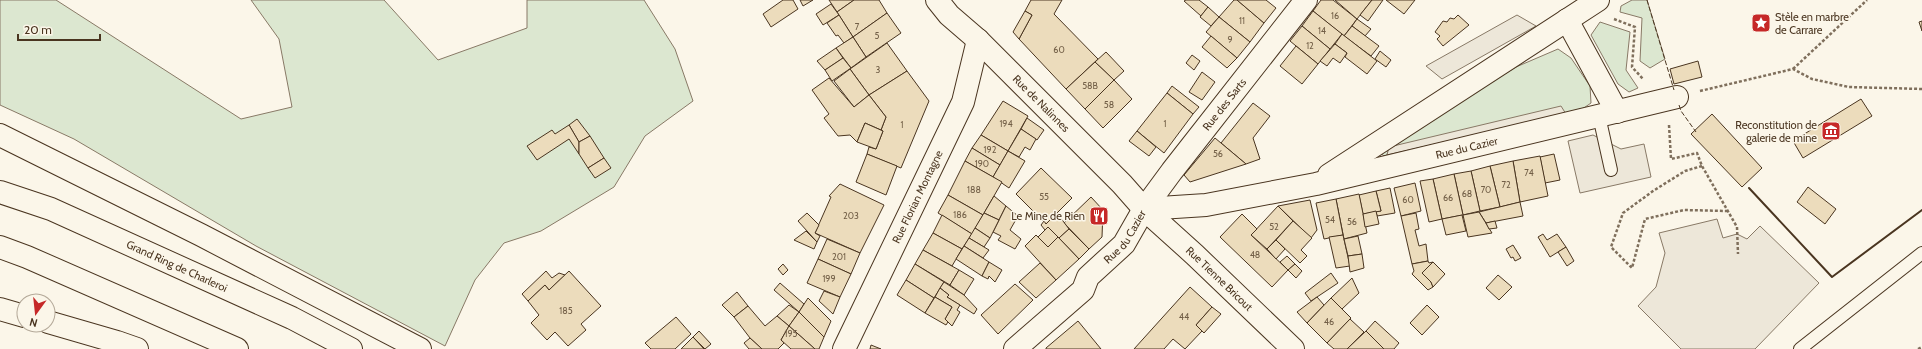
<svg xmlns="http://www.w3.org/2000/svg" width="1922" height="349" font-family="Cabin,sans-serif">
<rect width="100%" height="100%" fill="#fbf6e9"/>
<g fill="#dce7d0" stroke="#887966">
<path d="M0,0H56L241,119L292,107L279,39L251,0H384L438,60L527,28V0H644L675,49L693,101L645,136L614,187L541,231L504,243L475,280L445,346L256,246L74,139L0,105Z"/>
<path d="M1632,0H1647L1665,59L1650,68L1640,61L1642,18L1620,12L1621,6Z"/>
<path d="M1600,22L1630,32L1626,70L1638,88L1629,92L1618,84L1591,35Z"/>
<path d="M1558,49L1571,58L1590,86L1591,103L1575,114L1389,147L1387,155L1384,156L1377,150L1441,113L1516,67Z"/>
</g>
<g fill="#ede7d9" stroke="#887966">
<path d="M1517,15L1536,26L1442,79L1426,66Z"/>
<path d="M1561,106L1566,114L1387,155L1389,147Z"/>
<path d="M1593,135L1621,149L1644,144L1651,177L1580,193L1568,141Z"/>
<path d="M1717,219L1723,238L1737,234L1747,239L1760,226L1819,283L1755,349H1681L1638,306L1656,287L1665,253L1659,233Z"/>
</g>
<g fill="#ecdcbc" stroke="#4a3520">
<path d="M783,0H793L798,9L771,27L763,14Z"/>
<path d="M800,0H813L803,6Z"/>
<path d="M829,0H854L837,12Z"/>
<path d="M854,0H879L887,13L853,37L837,12Z"/>
<path d="M1031,0H1062L1054,14L1098,59L1066,89L1019,39L1032,15L1025,11Z"/>
<path d="M1186,0H1199L1208,7L1201,16L1184,1Z"/>
<path d="M1234,0H1237L1264,23L1250,42L1219,17Z"/>
<path d="M1237,0H1266L1276,8L1264,23Z"/>
<path d="M1321,0H1333L1357,19L1344,36L1313,11Z"/>
<path d="M1335,0H1372L1357,19Z"/>
<path d="M1372,0H1383L1368,21L1360,15Z"/>
<path d="M1386,0H1415L1404,14Z"/>
<path d="M831,4L839,15L823,25L816,14Z"/>
<path d="M1208,7L1219,17L1211,26L1200,17Z"/>
<path d="M1025,11L1032,15L1019,39L1013,32Z"/>
<path d="M1313,11L1342,34L1330,49L1302,26Z"/>
<path d="M887,13L901,33L866,57L853,37Z"/>
<path d="M839,15L853,37L844,43L838,35L836,36L827,23Z"/>
<path d="M1458,15L1469,25L1443,46L1437,39L1440,36L1435,32L1443,21L1447,22L1450,18L1454,19Z"/>
<path d="M1219,17L1250,42L1237,58L1206,32Z"/>
<path d="M1357,19L1371,29L1365,36L1352,26Z"/>
<path d="M1922,21V31L1919,22Z"/>
<path d="M1302,26L1330,49L1318,64L1290,41Z"/>
<path d="M1352,26L1379,46L1371,56L1344,36Z"/>
<path d="M1342,34L1377,61L1367,74L1345,57L1347,53L1335,44Z"/>
<path d="M1211,36L1237,58L1227,68L1202,47Z"/>
<path d="M853,37L866,57L851,68L836,48Z"/>
<path d="M887,43L907,71L869,95L850,69Z"/>
<path d="M1335,44L1347,53L1340,63L1333,58L1327,66L1320,61Z"/>
<path d="M1296,46L1318,64L1302,84L1280,66Z"/>
<path d="M836,48L843,58L825,70L817,61Z"/>
<path d="M1380,51L1391,60L1386,67L1375,59Z"/>
<path d="M1106,52L1124,71L1114,80L1095,62Z"/>
<path d="M1192,55L1200,61L1194,70L1186,63Z"/>
<path d="M843,58L851,68L832,81L825,70Z"/>
<path d="M1698,61L1702,77L1674,84L1670,69Z"/>
<path d="M1095,62L1114,80L1085,109L1066,89Z"/>
<path d="M850,69L869,95L854,107L834,81Z"/>
<path d="M907,71L929,101L901,168L867,154L869,147L876,149L883,131L881,130L886,117L869,95Z"/>
<path d="M1202,72L1215,82L1202,100L1189,92Z"/>
<path d="M829,78L854,107L869,95L886,117L881,130L865,123L857,142L850,135L838,136L824,118L829,114L812,90Z"/>
<path d="M1114,80L1132,99L1103,128L1085,109Z"/>
<path d="M1172,86L1199,107L1193,114L1167,93Z"/>
<path d="M1167,93L1193,114L1164,153L1137,131Z"/>
<path d="M1861,99L1872,116L1803,158L1793,141Z"/>
<path d="M1003,101L1028,116L1008,151L981,135Z"/>
<path d="M1253,103L1270,116L1253,138L1260,159L1246,164L1221,143Z"/>
<path d="M1712,114L1762,168L1742,187L1691,134Z"/>
<path d="M1027,118L1044,130L1037,140L1021,129Z"/>
<path d="M577,119L590,136L579,142L569,125Z"/>
<path d="M865,123L883,131L876,149L857,142Z"/>
<path d="M569,125L579,142V154L569,139L537,160L527,146L552,130L555,134Z"/>
<path d="M1021,129L1036,139L1030,150L1025,147L1019,157L1008,151Z"/>
<path d="M1137,131L1156,147L1149,156L1129,141Z"/>
<path d="M981,135L1008,151L1000,165L972,148Z"/>
<path d="M590,136L604,158L588,168L579,154V142Z"/>
<path d="M1215,138L1246,164L1190,182L1184,175Z"/>
<path d="M972,148L1000,165L993,177L965,161Z"/>
<path d="M1008,151L1025,161L1009,188L993,177Z"/>
<path d="M867,154L897,166L886,195L856,182Z"/>
<path d="M1554,154L1560,180L1545,183L1540,157Z"/>
<path d="M1540,156L1548,196L1520,202L1513,161Z"/>
<path d="M604,158L611,168L595,178L588,168Z"/>
<path d="M965,161L1002,182L983,215L948,195Z"/>
<path d="M1513,161L1520,202L1500,207L1490,166Z"/>
<path d="M1490,166L1500,207L1480,211L1471,171Z"/>
<path d="M1041,168L1072,198L1046,224L1016,194Z"/>
<path d="M1471,171L1480,211L1463,215L1454,174Z"/>
<path d="M1454,174L1463,215L1442,219L1433,179Z"/>
<path d="M1433,179L1442,219L1429,222L1420,181Z"/>
<path d="M1415,183L1421,211L1401,216L1394,188Z"/>
<path d="M840,184L884,205L860,253L815,233L831,197L829,196Z"/>
<path d="M1808,187L1836,209L1825,224L1797,202Z"/>
<path d="M1390,188L1395,213L1377,216L1376,211H1381L1376,191Z"/>
<path d="M1376,191L1381,211L1363,214L1359,195Z"/>
<path d="M1359,194L1367,233L1344,239L1336,199Z"/>
<path d="M948,195L983,215L972,234L938,213Z"/>
<path d="M994,196L1006,206L999,220L984,213Z"/>
<path d="M1091,197L1103,210L1102,237L1089,249L1064,223Z"/>
<path d="M1336,199L1343,235L1324,239L1316,203Z"/>
<path d="M1310,200L1317,230L1311,238L1278,206Z"/>
<path d="M1520,202L1523,216L1486,223L1479,212Z"/>
<path d="M1006,206L1018,216L1010,230L1021,239L1015,249L998,240L1001,236L993,232Z"/>
<path d="M1278,206L1293,221L1267,249L1251,235Z"/>
<path d="M1376,211L1379,224L1365,227L1363,214Z"/>
<path d="M1479,212L1492,233L1468,237L1463,215Z"/>
<path d="M807,213L819,225L815,233L820,236L817,242L798,221Z"/>
<path d="M984,213L999,220L990,238L975,228Z"/>
<path d="M1057,213L1069,229L1059,238L1048,227L1045,230L1041,225L1044,221L1046,224Z"/>
<path d="M1416,213L1419,229L1415,230L1419,246L1426,244L1428,261L1412,264L1401,216Z"/>
<path d="M1242,214L1257,229L1251,235L1288,270L1272,287L1220,237Z"/>
<path d="M942,215L972,234L962,249L933,233Z"/>
<path d="M1462,215L1466,231L1446,235L1442,219Z"/>
<path d="M1293,221L1312,238L1301,250L1307,256L1300,263L1276,240Z"/>
<path d="M1495,221L1497,228L1489,229L1486,223Z"/>
<path d="M1048,227L1058,237L1048,247L1038,237Z"/>
<path d="M975,228L990,238L984,247L969,238Z"/>
<path d="M1069,229L1089,249L1079,259L1059,238Z"/>
<path d="M806,231L817,242L814,249L794,240Z"/>
<path d="M933,233L962,249L952,266L923,250Z"/>
<path d="M1543,234L1547,240L1557,234L1566,247L1550,257L1538,237Z"/>
<path d="M1036,235L1048,247L1058,237L1079,259L1056,280L1025,246Z"/>
<path d="M1343,235L1350,266L1336,268L1329,237Z"/>
<path d="M1358,236L1362,254L1348,256L1344,239Z"/>
<path d="M969,238L989,250L983,258L964,246Z"/>
<path d="M827,239L860,253L851,274L818,259Z"/>
<path d="M1276,240L1285,249L1276,259L1267,249Z"/>
<path d="M1513,245L1521,258L1515,261L1513,257L1511,258L1506,249Z"/>
<path d="M964,246L989,262L982,276L956,259Z"/>
<path d="M1566,247L1574,261L1567,266L1558,252Z"/>
<path d="M923,250L959,270L950,285L915,264Z"/>
<path d="M1362,254L1364,268L1350,272L1348,256Z"/>
<path d="M1287,256L1295,264L1288,270L1280,262Z"/>
<path d="M818,259L851,274L840,297L807,283Z"/>
<path d="M1428,261L1429,263L1433,262L1422,273L1431,282L1433,287L1428,290L1412,274L1414,271L1412,264Z"/>
<path d="M989,262L1002,270L995,282L989,276L988,279L982,276Z"/>
<path d="M1433,262L1445,274L1433,287L1431,282L1422,273Z"/>
<path d="M1040,263L1056,280L1036,298L1019,282Z"/>
<path d="M783,264L788,270L783,275L778,269Z"/>
<path d="M915,264L944,282L934,298L906,280Z"/>
<path d="M1295,264L1302,271L1296,278L1288,270Z"/>
<path d="M959,270L974,279L964,295L950,285Z"/>
<path d="M546,271L552,278L559,273L565,275L549,290L545,285L528,301L522,294Z"/>
<path d="M569,271L601,306L581,324L586,330L568,346L555,332L547,340L531,323L539,315L528,301L545,285L549,290Z"/>
<path d="M1331,273L1338,283L1311,301L1305,293Z"/>
<path d="M1498,275L1512,287L1499,300L1486,288Z"/>
<path d="M1352,278L1359,293L1342,309L1331,298Z"/>
<path d="M906,280L934,298L925,313L897,295Z"/>
<path d="M944,282L964,295L977,309L974,314L947,297L949,295L940,288Z"/>
<path d="M780,283L804,304L799,312L774,290Z"/>
<path d="M1015,284L1033,300L998,334L981,315Z"/>
<path d="M1190,287L1212,307L1196,325L1202,331L1185,349L1173,339L1164,349H1134Z"/>
<path d="M940,288L949,295L947,297L960,305L957,310L960,312L952,326L945,319L952,307L935,297Z"/>
<path d="M824,291L840,297L833,314L819,301Z"/>
<path d="M737,292L748,306L734,317L722,305Z"/>
<path d="M935,297L952,307L945,319L948,322L946,325L925,313Z"/>
<path d="M1317,297L1324,305L1307,323L1297,312Z"/>
<path d="M808,298L831,321L824,337L799,312Z"/>
<path d="M1331,298L1351,318L1327,343L1307,323Z"/>
<path d="M789,305L799,312L789,326L777,316Z"/>
<path d="M1427,305L1439,317L1422,335L1410,323Z"/>
<path d="M748,306L765,326L777,316L789,326L781,340L784,343L778,349H762L750,338L734,317Z"/>
<path d="M1212,307L1221,314L1204,333L1196,325Z"/>
<path d="M799,312L824,337L819,349H815L789,326Z"/>
<path d="M676,317L691,334L675,349H651L645,343Z"/>
<path d="M1350,319L1364,332L1347,349H1334L1327,343Z"/>
<path d="M1078,321L1101,349H1046V348Z"/>
<path d="M1375,321L1399,343L1394,349H1384L1366,331Z"/>
<path d="M789,326L815,349H791L781,340Z"/>
<path d="M699,331L711,344L705,349L693,337Z"/>
<path d="M1366,331L1384,349H1347Z"/>
<path d="M693,337L704,349H681Z"/>
<path d="M750,338L762,349H749L744,343Z"/>
<path d="M871,345L881,349H870Z"/>
</g>
<g fill="none" stroke-linecap="round" stroke-linejoin="round">
<defs>
<g id="service">
<path d="M1599,116L1611,170"/>
<path d="M1800,349L1922,253"/>
</g>
<g id="minor">
<path id="s1" d="M937,0L949,15L978,40L1122,184L1144,209L1195,255L1293,349"/>
<path d="M1567,20L1617,112"/>
<path d="M1329,175L1598,0"/>
<path id="s2" d="M1144,209L1206,205L1316,184L1677,97"/>
<path id="s3" d="M844,349L963,102L978,40"/>
<path id="s4" d="M1015,349L1083,290L1088,277L1124,244L1144,209L1172,171L1306,0"/>
</g>
<g id="motorway">
<path d="M0,135L201,235L420,349"/>
<path id="s5" d="M0,192L51,209L292,318L351,349"/>
<path d="M0,247L27,257L237,349"/>
<path d="M0,309L24,316"/>
<path d="M48,322L117,342L137,349"/>
</g>
</defs>
<use href="#service" stroke="#4a3520" stroke-width="14"/>
<use href="#minor" stroke="#4a3520" stroke-width="24"/>
<use href="#motorway" stroke="#4a3520" stroke-width="24"/>
<g stroke="#7f6f5c" stroke-width="2.5" stroke-dasharray="3 2" stroke-linecap="butt">
<path d="M1614,19L1635,27L1632,67L1643,79"/>
<path d="M1793,69L1867,0"/>
<path d="M1700,91L1793,69L1812,79L1849,87L1922,89"/>
<path d="M1669,125L1671,159L1697,153L1702,166L1737,227L1738,254"/>
<path d="M1702,166L1685,171L1653,191L1623,213L1611,247L1632,268L1645,219L1684,210L1727,211"/>
<path d="M1918,349L1922,347"/>
</g>
<use href="#service" stroke="#fbf6e9" stroke-width="12"/>
<use href="#minor" stroke="#fbf6e9" stroke-width="22"/>
<use href="#motorway" stroke="#fbf6e9" stroke-width="22"/>
<g stroke="#4a3520" stroke-width="1" stroke-dasharray="5 2" stroke-linecap="butt">
<path d="M1647,0L1674,90"/>
<path d="M1679,105L1681,111L1696,132"/>
</g>
<path stroke="#4a3520" stroke-width="2" d="M1749,188L1832,277L1922,210"/>
</g>
<defs>
<symbol id="sight-square" viewBox="-11 -11 22 22"><rect x="-9" y="-9" width="18" height="18" rx="4" fill="#c62828" stroke="#fbf6e9"/><path d="M0-6L1.8-2.2L6-1.7L2.9 1.2L3.7 5.4L0 3.3L-3.7 5.4L-2.9 1.2L-6-1.7L-1.8-2.2Z" fill="#fff"/></symbol>
<symbol id="museum-square" viewBox="-11 -11 22 22"><rect x="-9" y="-9" width="18" height="18" rx="4" fill="#c62828" stroke="#fbf6e9"/><path d="M0-6L6-3V-2H-6V-3ZM-5-1h2V3h-2ZM-1-1h2V3h-2ZM3-1h2V3H3ZM-6 4H6V6H-6Z" fill="#fff"/></symbol>
<symbol id="restaurant-square" viewBox="-11 -11 22 22"><rect x="-9" y="-9" width="18" height="18" rx="4" fill="#c62828" stroke="#fbf6e9"/><path d="M-5-6h1v4h1v-4h1v4h1v-4h1v5L-1.5 .5V6h-2V.5L-5-1ZM5-6V6H3V1.5H1.5Q1.5-4 5-6Z" fill="#fff"/></symbol>
</defs>
<g fill-rule="evenodd">
<use href="#sight-square" x="1750" y="12" width="22" height="22"/>
<use href="#museum-square" x="1820" y="120" width="22" height="22"/>
<use href="#restaurant-square" x="1088" y="205" width="22" height="22"/>
</g>
<g text-anchor="middle" dominant-baseline="central" stroke-width="3" stroke-linejoin="round" paint-order="stroke">
<g font-size="9" fill="#725f47">
<text x="1335" y="15">16</text>
<text x="1242" y="20">11</text>
<text x="857" y="26">7</text>
<text x="1322" y="30">14</text>
<text x="877" y="35">5</text>
<text x="1230" y="39">9</text>
<text x="1310" y="45">12</text>
<text x="1059" y="49">60</text>
<text x="878" y="69">3</text>
<text x="1090" y="85">58B</text>
<text x="1109" y="104">58</text>
<text x="1006" y="123">194</text>
<text x="1165" y="123">1</text>
<text x="902" y="124">1</text>
<text x="990" y="149">192</text>
<text x="1218" y="153">56</text>
<text x="982" y="163">190</text>
<text x="1529" y="172">74</text>
<text x="1506" y="184">72</text>
<text x="974" y="189">188</text>
<text x="1486" y="189">70</text>
<text x="1467" y="193">68</text>
<text x="1044" y="196">55</text>
<text x="1448" y="197">66</text>
<text x="1408" y="199">60</text>
<text x="960" y="214">186</text>
<text x="851" y="215">203</text>
<text x="1330" y="219">54</text>
<text x="1352" y="221">56</text>
<text x="1274" y="226">52</text>
<text x="1255" y="254">48</text>
<text x="839" y="256">201</text>
<text x="829" y="278">199</text>
<text x="566" y="310">185</text>
<text x="1184" y="316">44</text>
<text x="1329" y="321">46</text>
<text x="791" y="333">195</text>
</g>
<g font-size="11" fill="#4a3520" stroke="#fbf6e9" text-anchor="end">
<text x="1775" y="17" text-anchor="start">Stèle en marbre<tspan x="1775" dy="13">de Carrare</tspan></text>
<text x="1817" y="125">Reconstitution de<tspan x="1817" dy="13">galerie de mine</tspan></text>
<text x="1085" y="216">Le Mine de Rien</text>
</g>
<g font-size="11" fill="#4a3520" stroke="#fbf6e9">
<text stroke="none"><textPath href="#s1" startOffset="147">Rue de Nalinnes</textPath></text>
<text stroke="none"><textPath href="#s4" startOffset="325">Rue des Sarts</textPath></text>
<text stroke="none"><textPath href="#s2" startOffset="329">Rue du Cazier</textPath></text>
<text stroke="none"><textPath href="#s3" startOffset="169">Rue Florian Montagne</textPath></text>
<text stroke="none"><textPath href="#s4" startOffset="159">Rue du Cazier</textPath></text>
<text stroke="none"><textPath href="#s5" startOffset="192">Grand Ring de Charleroi</textPath></text>
<text stroke="none"><textPath href="#s1" startOffset="397">Rue Tienne Bricout</textPath></text>
</g>
</g>
<g transform="translate(36 313) rotate(195)"><circle r="19" fill="#fbf6e9" stroke="#b4a999"/>
<path d="M0-3L7 15L0 10L-7 15Z" fill="#c62828"/>
<text y="-6" font-size="11" font-weight="bold" text-anchor="middle" fill="#4a3520">N</text>
</g>
<path d="M18 34v6h82v-6" fill="none" stroke="#4a3520" stroke-width="2"/>
<text x="24" y="34" font-size="12" fill="#4a3520" stroke="#fbf6e9" stroke-width="3" paint-order="stroke">20 m</text>
</svg>
